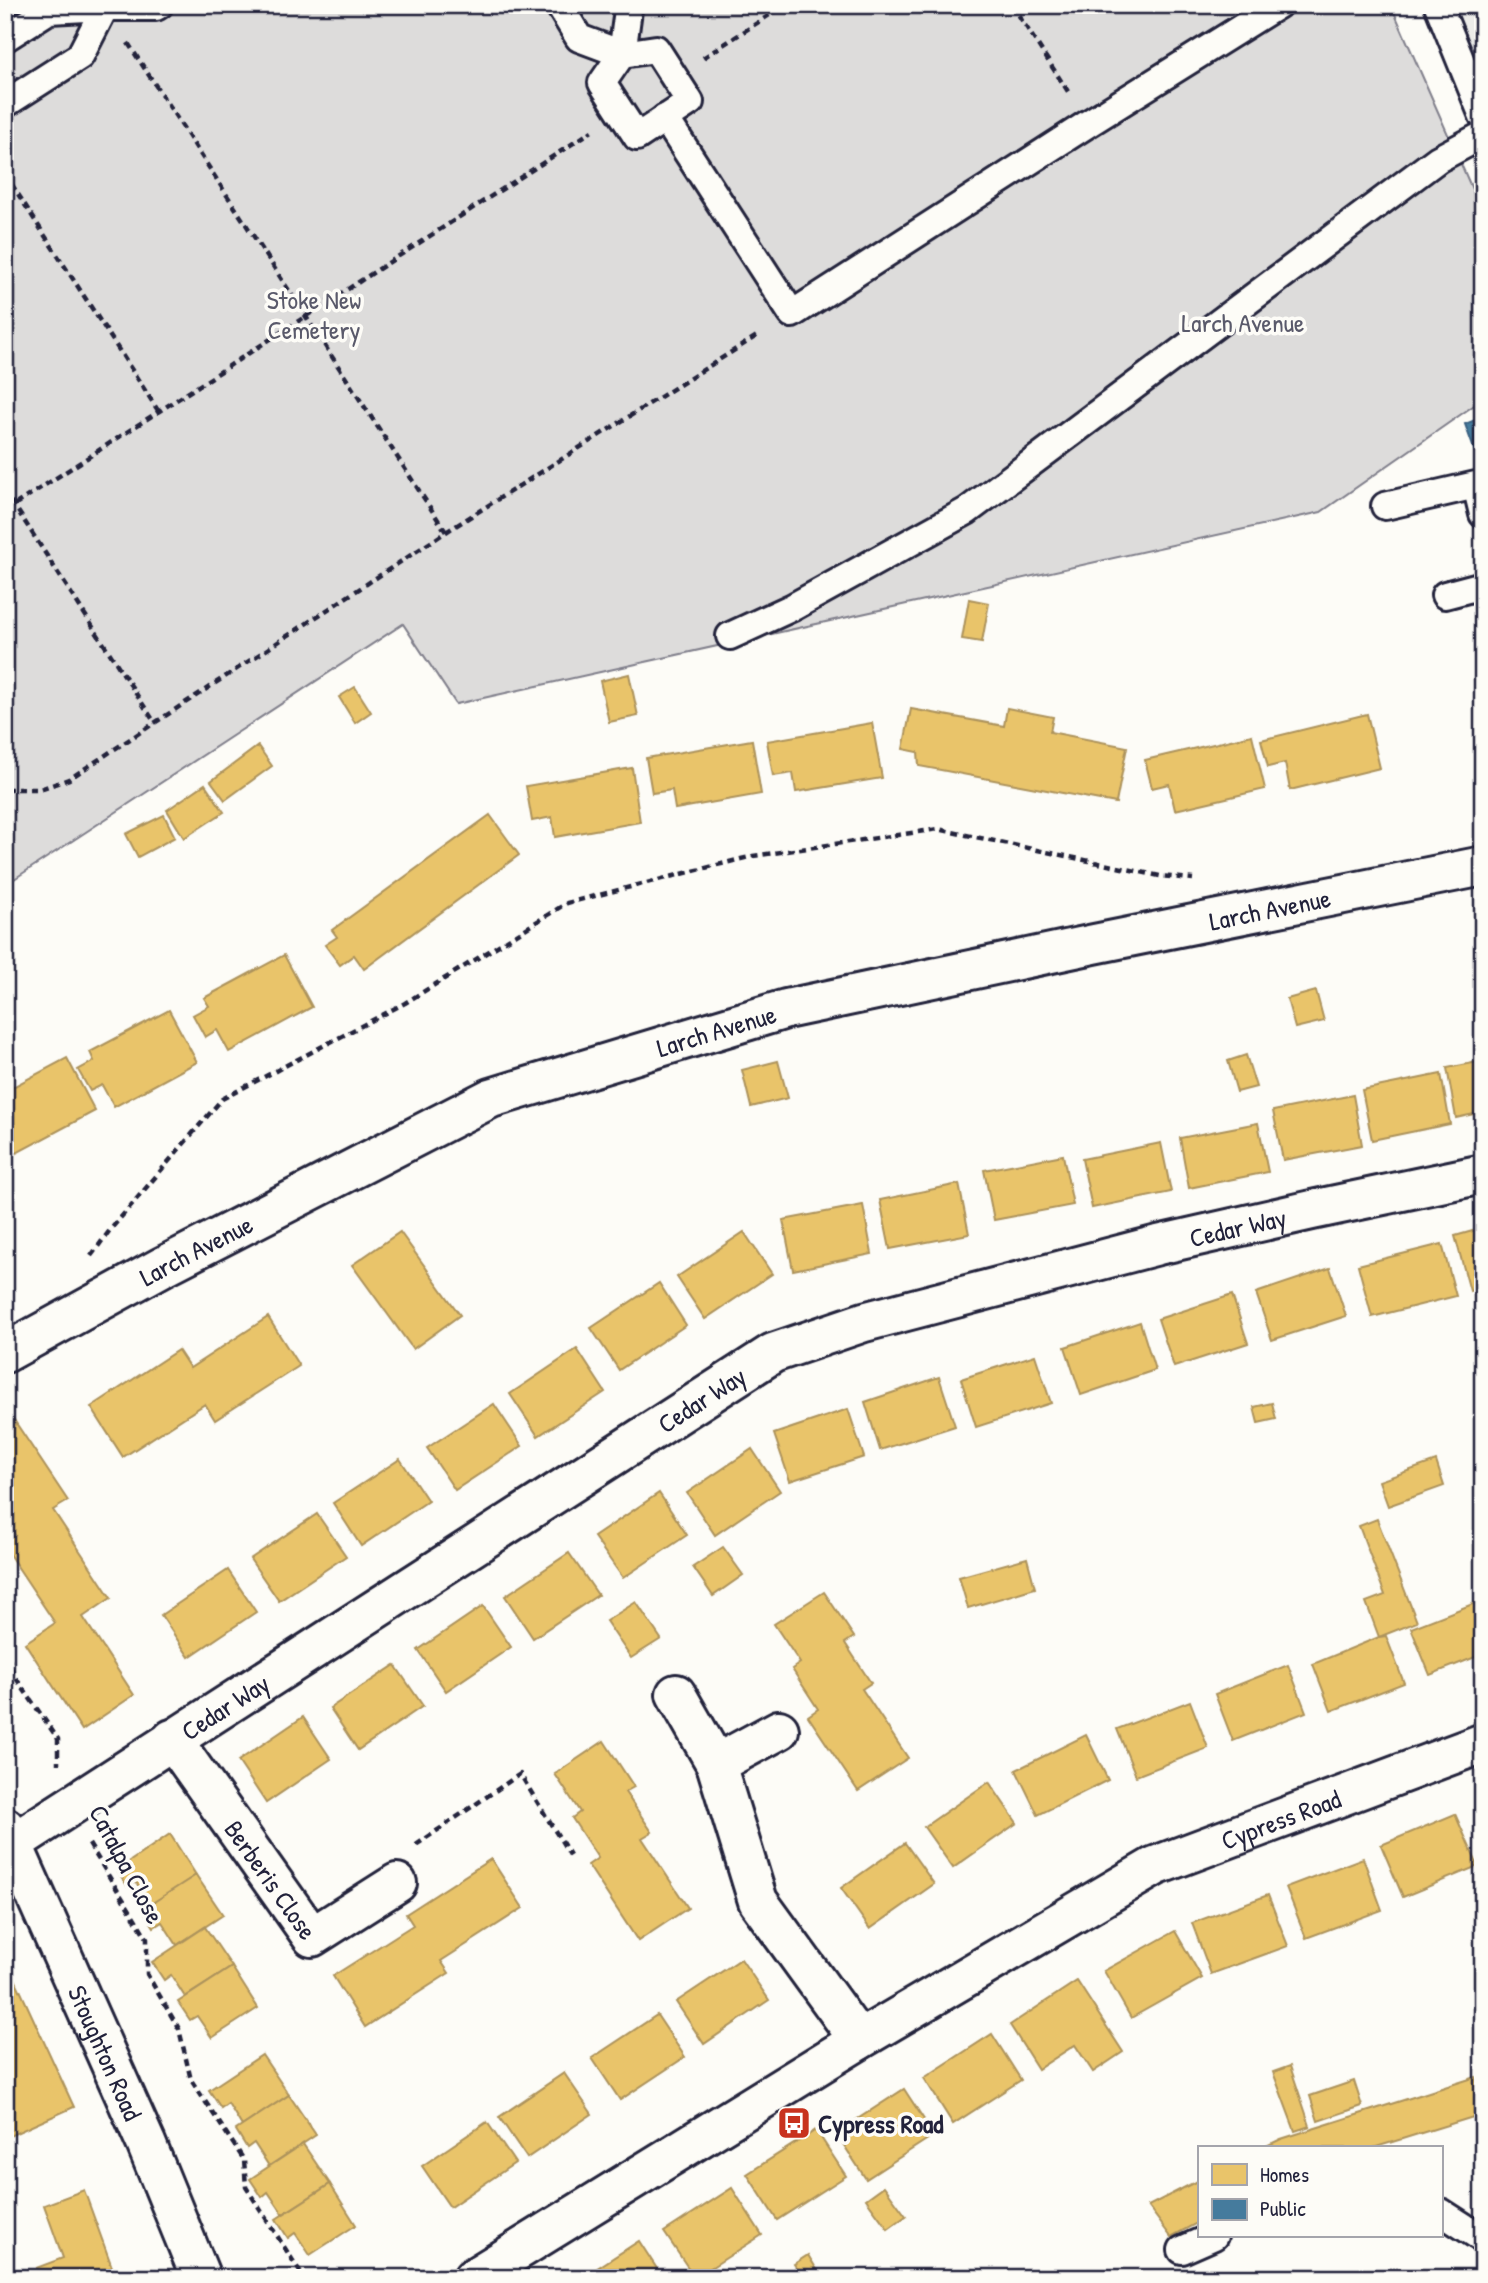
<svg xmlns="http://www.w3.org/2000/svg" width="1488" height="2283" font-family="'Patrick Hand',sans-serif">
<rect width="100%" height="100%" fill="#fdfcf7"/>
<filter id="ink" filterUnits="userSpaceOnUse"><feTurbulence type="fractalNoise" baseFrequency=".0143" numOctaves="2"/><feDisplacementMap in="SourceGraphic" scale="14" xChannelSelector="R" yChannelSelector="G"/><feConvolveMatrix kernelMatrix="1 2 1 2 8 2 1 2 1" color-interpolation-filters="sRGB"/></filter>
<g filter="url(#ink)">
<path fill="#ecece9" d="M1449,5H1483V73L1466,32Z"/>
<path fill="#dddcdb" stroke="#807f8b" stroke-width="2" d="M5,5H1391L1483,214V399L1321,512L456,704L403,624L5,885Z"/>
<g fill="#e9c46a" stroke="#ad935c" stroke-width="2">
<path d="M969,599L989,603L982,642L962,639Z"/>
<path d="M629,674L638,716L609,722L600,681Z"/>
<path d="M355,687L371,712L355,723L339,697Z"/>
<path d="M1007,708L1053,717L1050,732L1127,747L1116,803L919,766L918,752L903,749L911,709L1004,726Z"/>
<path d="M1367,714L1380,768L1290,790L1285,763L1268,767L1261,740Z"/>
<path d="M872,723L882,778L796,792L793,773L773,776L767,741Z"/>
<path d="M1252,735L1265,789L1175,810L1169,784L1152,788L1145,760Z"/>
<path d="M752,740L761,794L675,809L672,790L652,793L646,758Z"/>
<path d="M258,746L272,766L225,800L211,781Z"/>
<path d="M632,768L640,822L555,837L552,817L532,821L526,786Z"/>
<path d="M205,784L224,812L184,838L167,810Z"/>
<path d="M164,815L175,837L138,857L126,834Z"/>
<path d="M490,815L519,855L364,969L354,955L340,965L325,945L337,937L332,930Z"/>
<path d="M284,955L312,1007L229,1052L217,1030L205,1037L193,1015L209,1006L204,998Z"/>
<path d="M1316,991L1324,1021L1295,1028L1287,999Z"/>
<path d="M169,1010L197,1062L114,1107L102,1085L90,1091L78,1070L94,1061L90,1052Z"/>
<path d="M1246,1055L1256,1087L1237,1092L1228,1061Z"/>
<path d="M67,1058L95,1111L11,1156L5,1145V1091Z"/>
<path d="M778,1061L788,1098L751,1107L742,1070Z"/>
<path d="M1483,1061V1112L1456,1118L1447,1068Z"/>
<path d="M1441,1074L1450,1124L1372,1140L1362,1090Z"/>
<path d="M1353,1095L1362,1145L1283,1160L1273,1111Z"/>
<path d="M1258,1123L1268,1172L1189,1188L1180,1138Z"/>
<path d="M1161,1143L1171,1192L1092,1208L1082,1159Z"/>
<path d="M1063,1155L1073,1205L994,1220L984,1170Z"/>
<path d="M959,1184L969,1234L890,1249L880,1200Z"/>
<path d="M863,1205L872,1254L793,1270L783,1220Z"/>
<path d="M1483,1228V1287L1470,1291L1455,1236Z"/>
<path d="M400,1232L460,1315L413,1349L352,1265Z"/>
<path d="M744,1232L772,1274L705,1319L677,1277Z"/>
<path d="M1442,1244L1456,1296L1372,1317L1358,1265Z"/>
<path d="M1330,1268L1346,1316L1272,1340L1256,1293Z"/>
<path d="M659,1283L686,1325L619,1370L591,1328Z"/>
<path d="M1232,1295L1248,1343L1174,1367L1158,1319Z"/>
<path d="M268,1317L299,1366L215,1420L205,1404L123,1457L91,1407L178,1350L190,1368Z"/>
<path d="M1140,1322L1155,1370L1081,1395L1065,1347Z"/>
<path d="M577,1349L605,1392L538,1436L510,1394Z"/>
<path d="M1035,1355L1051,1403L976,1427L961,1379Z"/>
<path d="M939,1377L955,1426L880,1450L865,1402Z"/>
<path d="M1272,1403L1276,1419L1258,1423L1254,1407Z"/>
<path d="M494,1404L522,1446L455,1490L427,1448Z"/>
<path d="M848,1409L864,1457L790,1481L774,1434Z"/>
<path d="M8,1411L68,1501L53,1510L111,1598L83,1617L134,1695L82,1730L25,1643L55,1623L5,1548V1542L15,1535L5,1521V1413Z"/>
<path d="M752,1449L780,1491L715,1535L687,1493Z"/>
<path d="M400,1459L428,1501L361,1546L333,1503Z"/>
<path d="M1436,1461L1444,1486L1388,1506L1379,1481Z"/>
<path d="M659,1493L687,1535L623,1578L594,1537Z"/>
<path d="M317,1514L346,1556L279,1601L250,1559Z"/>
<path d="M1377,1519L1417,1622L1379,1637L1366,1602L1385,1595L1359,1526Z"/>
<path d="M723,1547L743,1575L713,1596L693,1567Z"/>
<path d="M569,1553L598,1595L533,1638L505,1596Z"/>
<path d="M1027,1558L1035,1588L968,1608L959,1577Z"/>
<path d="M228,1570L256,1612L189,1657L161,1615Z"/>
<path d="M824,1592L854,1637L845,1643L871,1683L862,1689L908,1758L858,1791L808,1716L818,1709L792,1669L800,1663L774,1624Z"/>
<path d="M1483,1600V1654L1430,1675L1411,1628Z"/>
<path d="M636,1602L661,1639L631,1658L606,1621Z"/>
<path d="M483,1606L511,1647L446,1691L418,1650Z"/>
<path d="M1386,1636L1404,1683L1331,1711L1313,1664L1379,1637Z"/>
<path d="M395,1665L423,1706L358,1750L330,1708Z"/>
<path d="M1288,1665L1306,1712L1233,1741L1215,1694Z"/>
<path d="M1190,1701L1208,1748L1136,1776L1117,1729Z"/>
<path d="M303,1717L331,1759L266,1803L238,1761Z"/>
<path d="M1086,1735L1108,1780L1038,1815L1016,1770Z"/>
<path d="M604,1741L634,1787L625,1792L652,1832L642,1838L688,1908L638,1941L588,1865L598,1858L572,1818L580,1812L555,1774Z"/>
<path d="M989,1782L1017,1823L953,1868L924,1827Z"/>
<path d="M1455,1814L1478,1866L1403,1897L1381,1845Z"/>
<path d="M170,1834L196,1875L150,1905L136,1882L128,1887L117,1870Z"/>
<path d="M905,1843L934,1884L870,1929L841,1888Z"/>
<path d="M1363,1858L1382,1910L1306,1938L1286,1887Z"/>
<path d="M491,1859L523,1908L441,1961L449,1973L365,2027L333,1976L413,1925L406,1914Z"/>
<path d="M196,1875L223,1915L177,1945L162,1922L154,1927L143,1909Z"/>
<path d="M1268,1895L1288,1946L1211,1974L1192,1923Z"/>
<path d="M205,1927L232,1967L185,1997L171,1975L164,1980L152,1962Z"/>
<path d="M1175,1931L1202,1978L1131,2018L1104,1971Z"/>
<path d="M741,1959L769,2000L704,2044L676,2002Z"/>
<path d="M9,1966L74,2107L5,2138V1968Z"/>
<path d="M232,1967L258,2008L212,2038L197,2016L190,2020L178,2002Z"/>
<path d="M1077,1981L1123,2052L1093,2072L1075,2045L1038,2069L1010,2025Z"/>
<path d="M657,2015L685,2057L620,2100L592,2058Z"/>
<path d="M992,2034L1021,2080L953,2124L924,2078Z"/>
<path d="M262,2055L289,2095L242,2126L228,2103L221,2108L209,2090Z"/>
<path d="M1290,2066L1310,2126L1295,2131L1273,2072Z"/>
<path d="M564,2073L592,2114L527,2158L499,2117Z"/>
<path d="M1476,2077L1483,2094V2114L1373,2148H1262L1281,2139Z"/>
<path d="M1354,2081L1362,2106L1318,2121L1310,2096Z"/>
<path d="M904,2089L934,2135L866,2179L836,2133Z"/>
<path d="M289,2095L316,2135L269,2166L254,2143L247,2148L236,2130Z"/>
<path d="M487,2122L515,2163L450,2207L422,2166Z"/>
<path d="M816,2130L846,2176L777,2220L747,2174Z"/>
<path d="M303,2144L330,2184L283,2214L268,2192L262,2197L250,2179Z"/>
<path d="M1199,2180V2222L1171,2237L1148,2206Z"/>
<path d="M330,2184L356,2225L310,2255L295,2233L288,2238L276,2219Z"/>
<path d="M884,2186L906,2216L888,2229L866,2199Z"/>
<path d="M732,2188L762,2235L695,2278L664,2232Z"/>
<path d="M84,2190L116,2278H39L36,2268L63,2258L44,2205Z"/>
<path d="M639,2241L663,2278H582Z"/>
<path d="M808,2255L822,2278H803L794,2264Z"/>
</g>
<path fill="#457b9d" stroke="#3a6080" stroke-width="2" d="M1483,417V474L1465,424Z"/>
<g fill="none" stroke-linecap="round" stroke-linejoin="round">
<defs>
<g id="service">
<path d="M559,5L579,38L622,54L628,10L626,5"/>
<path d="M1438,5L1483,116"/>
<path d="M5,38L49,10L105,7L106,5"/>
<path d="M656,49L690,102L637,137L602,83L622,54Z"/>
<path d="M5,104L80,56L105,7H156L159,5"/>
<path d="M665,118L792,314L1089,123L1278,5"/>
<path d="M1385,506L1476,485L1483,514"/>
<path d="M1445,595L1483,585"/>
<path d="M730,636L793,607L967,511L1438,159L1483,135"/>
<path d="M1441,2212L1483,2239"/>
<path d="M1182,2250L1214,2236"/>
</g>
<g id="minor">
<path id="s1" d="M5,1353L162,1267L491,1098L786,1009L1094,944L1483,866"/>
<path d="M676,1694L716,1764L758,1901L859,2040"/>
<path id="s2" d="M172,1739L312,1937L397,1883"/>
<path d="M716,1764L779,1730"/>
<path id="s3" d="M13,1843L773,1353L864,1322L1158,1245L1312,1210L1483,1174"/>
<path id="s4" d="M473,2278L859,2040L1155,1866L1483,1743"/>
</g>
<g id="tertiary">
<path id="s5" d="M5,1827L146,2143L201,2278"/>
</g>
</defs>
<use href="#service" stroke="#22223b" stroke-width="32"/>
<use href="#minor" stroke="#22223b" stroke-width="44"/>
<use href="#tertiary" stroke="#22223b" stroke-width="44"/>
<g stroke="#22223b" stroke-width="4.5" stroke-dasharray="7 5" stroke-linecap="butt">
<path d="M1012,5L1069,93"/>
<path d="M128,43L446,532"/>
<path d="M703,58L785,5"/>
<path d="M5,174L159,412"/>
<path d="M5,491L155,723"/>
<path d="M5,511L592,131"/>
<path d="M5,789H40L69,779L446,532L760,334"/>
<path d="M91,1256L110,1230L222,1099L405,1003L567,903L753,856L938,829L1160,876L1193,879"/>
<path d="M5,1644L13,1674L58,1739V1764"/>
<path d="M89,1844L147,1938V1974L179,2029L191,2080L244,2160L246,2187L304,2278"/>
<path d="M416,1845L520,1774L570,1855"/>
</g>
<use href="#service" stroke="#fdfcf7" stroke-width="26"/>
<use href="#minor" stroke="#fdfcf7" stroke-width="38"/>
<use href="#tertiary" stroke="#fdfcf7" stroke-width="38"/>
</g>
</g>
<defs>
<symbol id="bus-square" viewBox="-11 -11 22 22"><rect x="-9" y="-9" width="18" height="18" rx="4" fill="#c8321e" stroke="#fdfcf7"/><path d="M-5-6H5V4H4V6H2V4H-2V6H-4V4H-5ZM-3.5-4V0h7V-4ZM-3.5 1.2v1.5H-2V1.2ZM2 1.2v1.5H3.5V1.2Z" fill="#fff"/></symbol>
</defs>
<g fill-rule="evenodd">
<use href="#bus-square" x="775" y="2104" width="38" height="38"/>
</g>
<g text-anchor="middle" dominant-baseline="central" stroke-width="7" stroke-linejoin="round" paint-order="stroke">
<g font-size="26" fill="#5a5a6b" stroke="#fdfcf7">
<text x="314" y="299">Stoke New<tspan x="314" dy="30">Cemetery</tspan></text>
<text x="1243" y="322">Larch Avenue</text>
</g>
<g font-size="26" fill="#22223b" stroke="#fdfcf7">
<text stroke="none"><textPath href="#s1" startOffset="1351">Larch Avenue</textPath></text>
<text stroke="none"><textPath href="#s1" startOffset="784">Larch Avenue</textPath></text>
<text stroke="none"><textPath href="#s3" startOffset="1386">Cedar Way</textPath></text>
<text stroke="none"><textPath href="#s1" startOffset="217">Larch Avenue</textPath></text>
<text stroke="none"><textPath href="#s3" startOffset="819">Cedar Way</textPath></text>
<text stroke="none"><textPath href="#s3" startOffset="252">Cedar Way</textPath></text>
<text stroke="none"><textPath href="#s4" startOffset="931">Cypress Road</textPath></text>
<text transform="translate(127 1864) rotate(62)">Catalpa Close</text>
<text stroke="none"><textPath href="#s2" startOffset="172">Berberis Close</textPath></text>
<text stroke="none"><textPath href="#s5" startOffset="247">Stoughton Road</textPath></text>
</g>
<g font-size="26" font-weight="bold" fill="#22223b" stroke="#fdfcf7" text-anchor="start">
<text x="818" y="2123">Cypress Road</text>
</g>
</g>
<rect width="1488" height="2283" fill="none" stroke="#fdfcf7" stroke-width="28"/>
<rect x="14" y="14" width="1460" height="2255" fill="none" stroke="#22223b" stroke-width="2.5" filter="url(#ink)"/>
<rect x="1198" y="2146" width="245" height="91" fill="#fdfcf7" stroke="#a5a5ac" stroke-width="2"/>
<rect x="1212" y="2164" width="35" height="21" fill="#e9c46a" stroke="#a5a5ac" stroke-width="2"/>
<text x="1260" y="2182" font-size="21" fill="#22223b">Homes</text>
<rect x="1212" y="2199" width="35" height="21" fill="#457b9d" stroke="#a5a5ac" stroke-width="2"/>
<text x="1260" y="2216" font-size="21" fill="#22223b">Public</text>
</svg>
